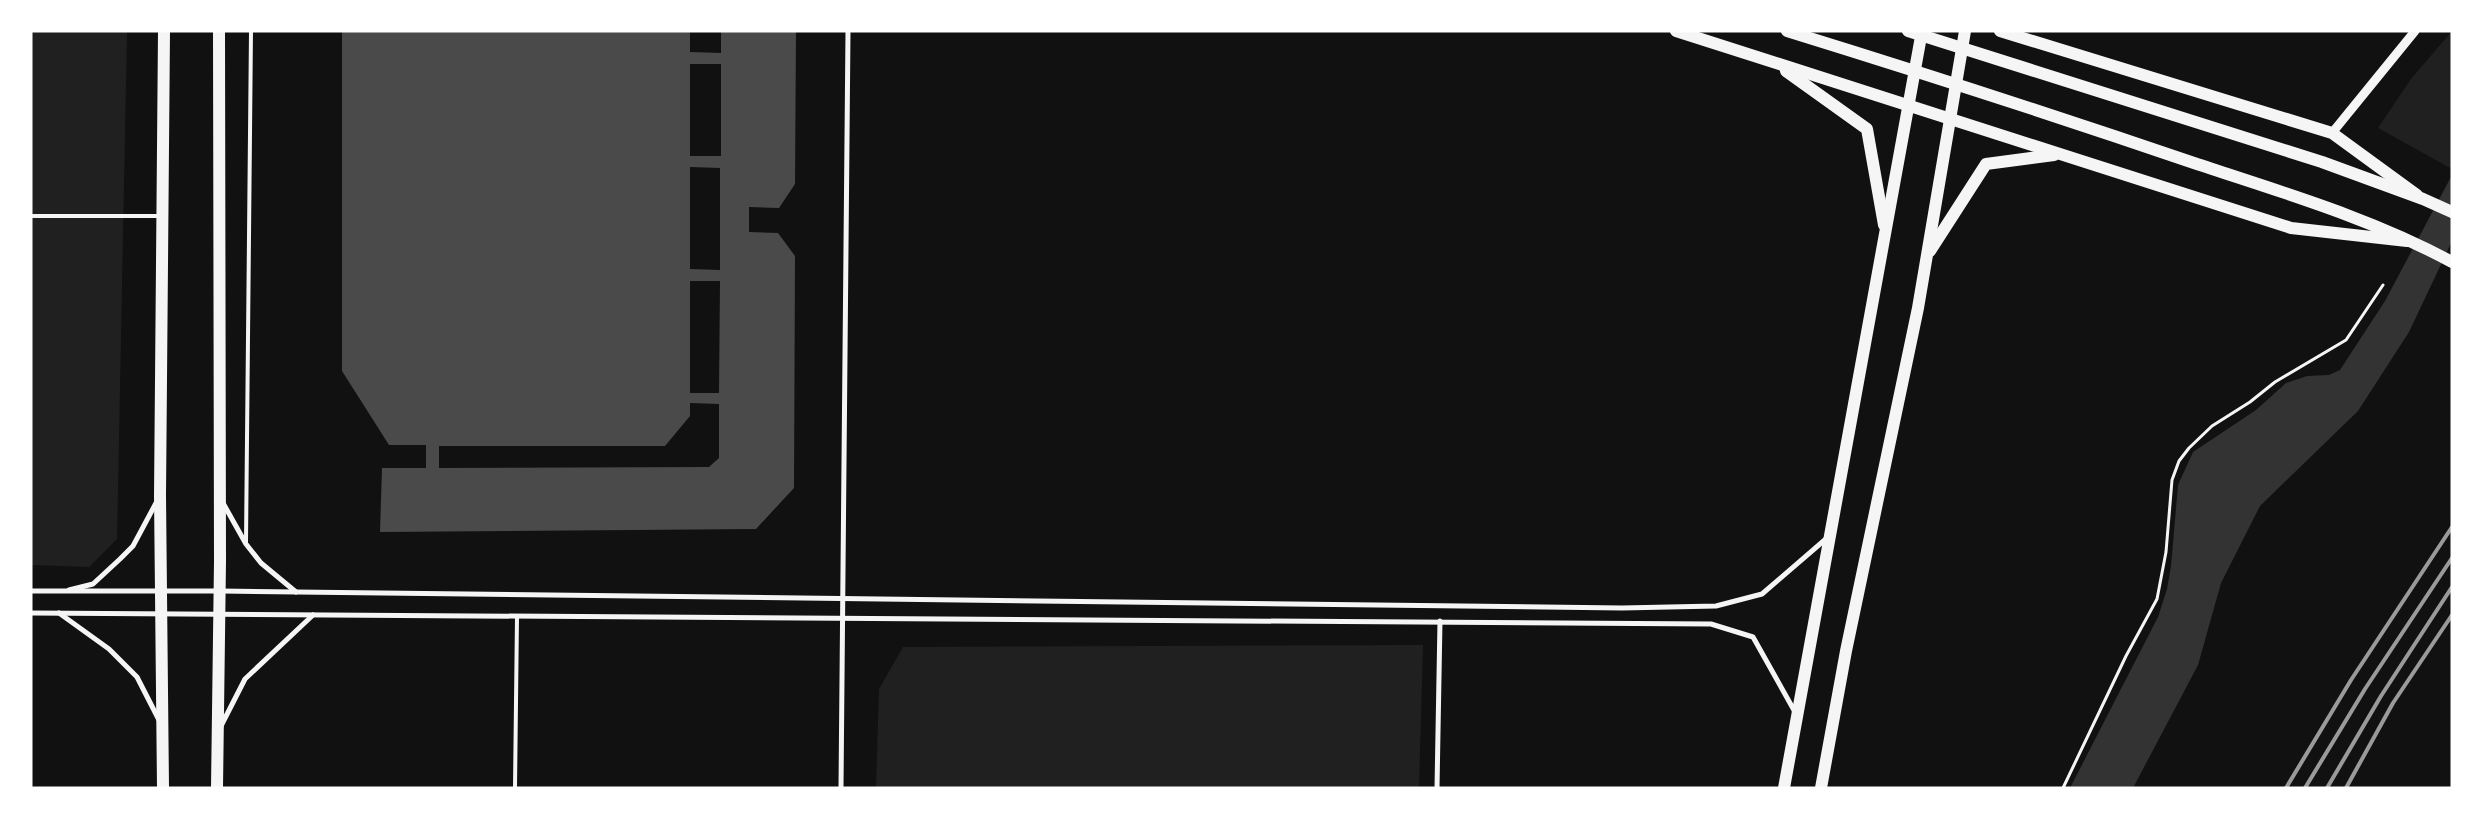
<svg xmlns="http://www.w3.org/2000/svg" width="2483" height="819" font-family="Montserrat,sans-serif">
<rect width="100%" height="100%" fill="#111"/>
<g fill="#202020">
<path d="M31,31H127L117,539L89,567L31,565Z"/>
<path d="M2452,31V169L2378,128L2411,79Z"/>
<path d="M1423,645L1419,788H876L879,689L903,647Z"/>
</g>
<path fill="#333" d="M2452,175V241L2409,332L2358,411L2260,506L2221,583L2198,665L2133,788H2070L2158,617L2167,589L2171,566L2178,485L2193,452L2256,410L2286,383L2307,376L2329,375L2340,370L2385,301Z"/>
<path fill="#4a4a4a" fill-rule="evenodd" d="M342,31H690V52L721,53V31H796L795,184L779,208L749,207V232L778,233L795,256L794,488L756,529L380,532L382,468H426V445H389L342,371ZM690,64H721V156H690ZM690,167L720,168V270L690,269ZM690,281H720L719,393H690ZM690,403L719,404V458L709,467L439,468V446H665L690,416Z"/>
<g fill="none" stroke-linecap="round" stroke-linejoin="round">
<path stroke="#f5f5f5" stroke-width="3" d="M2063,788L2126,656L2157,599L2166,552L2172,480L2179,461L2189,448L2212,426L2250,402L2275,382L2346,340L2383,285"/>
<g stroke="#f5f5f5" stroke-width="4">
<path d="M31,216H160"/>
<path d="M246,542L251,31"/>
<path d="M515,788L517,617"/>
</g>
<g stroke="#f5f5f5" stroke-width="5">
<path d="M223,503L246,544L261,563L296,592"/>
<path d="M69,590L93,584L120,559L133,546L156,503"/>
<path d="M31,591H220L1622,608L1716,606L1762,594L1827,538"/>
<path d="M31,613L1711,624L1753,637L1795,712"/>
<path d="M59,613L109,649L137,677L159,720"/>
<path d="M221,726L245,679L313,615"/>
<path d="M841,788L848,31"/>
<path d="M1437,788L1440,621"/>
</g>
<path stroke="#f5f5f5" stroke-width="9" d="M2332,133L2415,31"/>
<g stroke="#f5f5f5" stroke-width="12">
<path d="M1676,31L2291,228L2407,241"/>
<path d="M2000,31L2332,133L2417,195"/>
<path d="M1786,71L1867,129L1884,225"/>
<path d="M1930,251L1986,164L2054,155"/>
<path d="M163,788L160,496L164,31"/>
<path d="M217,788L220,561L219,31"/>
<path d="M1784,788L1922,31"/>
<path d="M1821,788L1846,651L1918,308L1965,31"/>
</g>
<g stroke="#f5f5f5" stroke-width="12">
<path d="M1787,31C1923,73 2059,117 2194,163C2281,192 2371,218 2452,262"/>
<path d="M1908,31L2322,162L2423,199L2452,212"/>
</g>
<g stroke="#9a9a9a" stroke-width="4">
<path d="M2286,788L2351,680L2452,527"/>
<path d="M2305,788L2365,689L2452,558"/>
<path d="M2327,788L2381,696L2452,587"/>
<path d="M2346,788L2393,703L2452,615"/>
</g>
</g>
<rect width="2483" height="819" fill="none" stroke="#ffffff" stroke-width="65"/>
</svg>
